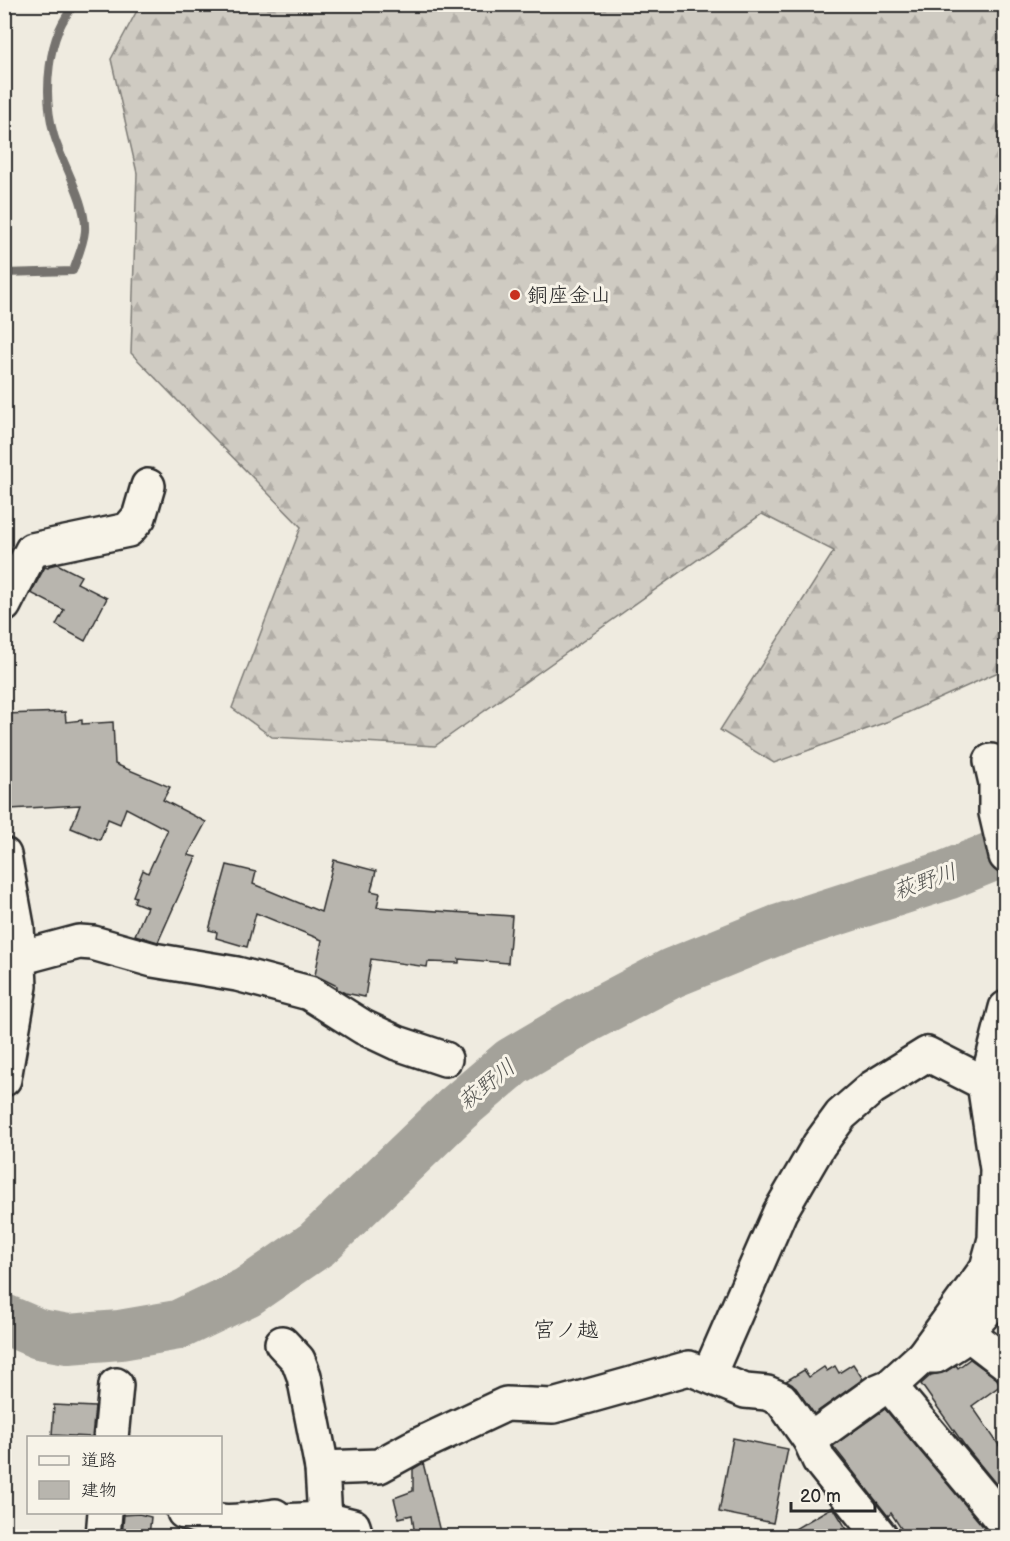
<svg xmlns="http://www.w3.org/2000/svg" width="1010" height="1541" font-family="'Balsamiq Sans','Klee One',sans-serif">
<defs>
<pattern id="forest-firs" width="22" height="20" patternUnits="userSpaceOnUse" patternTransform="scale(1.5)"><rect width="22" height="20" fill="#cfcbc2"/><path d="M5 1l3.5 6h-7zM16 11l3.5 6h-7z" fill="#b2aea7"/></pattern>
</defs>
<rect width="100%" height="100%" fill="#efebe0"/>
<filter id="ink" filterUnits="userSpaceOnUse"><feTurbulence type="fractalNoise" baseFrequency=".0167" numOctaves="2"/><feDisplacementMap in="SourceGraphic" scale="12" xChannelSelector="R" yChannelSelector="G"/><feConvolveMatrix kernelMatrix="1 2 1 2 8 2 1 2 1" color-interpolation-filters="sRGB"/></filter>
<g filter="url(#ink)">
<path fill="url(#forest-firs)" stroke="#7d7b76" stroke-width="1.5" d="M140,5H1005V669L889,721L774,763L720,730L834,551L762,514L435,746L272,737L232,708L301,527L131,353L137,173L111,59Z"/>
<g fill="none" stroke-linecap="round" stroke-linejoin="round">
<g stroke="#74726e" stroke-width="8">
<path d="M4,273L73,271C77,259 84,244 85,231C87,203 62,163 54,135C43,96 46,34 76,4"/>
<path d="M4,456V465"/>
</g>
<path stroke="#a4a29a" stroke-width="50" d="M4,1319L39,1334L68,1339L120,1335L178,1325L247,1292L317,1244L457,1109L512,1062L590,1016L672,973L780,929L947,875L1006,851"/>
</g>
<g fill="#b8b5ae" stroke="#2b2b2b" stroke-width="1.5">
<path d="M57,564L81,576L77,583L107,598L85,641L56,625L64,610L31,593L45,567L48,568L49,566Z"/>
<path d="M65,712L66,722L82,720V724L113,722L115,764L170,787L163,800L206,822L188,855L196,857L158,942L135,935L147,907L134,902L136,897L133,896L143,870L148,873L167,831L166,829L126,808L120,824L108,819L100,840L71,828L80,805L10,809L8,756H4V714Z"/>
<path d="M334,860L376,871L371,891L380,893L377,907L512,916L508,963L459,959V963L428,962L427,967L371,959L365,997L345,993L337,989V986L315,975L322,940L256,913L247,947L216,938L217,932L209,930L227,865L256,872L253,884L321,912Z"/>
<path d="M970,1359L996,1378L1001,1385L972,1406L1005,1454V1495L965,1446L921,1384L931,1375L945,1372L956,1365L958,1368Z"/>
<path d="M853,1364L863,1379L814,1414L796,1388L786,1381L804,1370L809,1377L824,1367L827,1371L835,1366L839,1373Z"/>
<path d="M54,1405L95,1407L92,1437L52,1435Z"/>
<path d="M885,1409L991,1536H906L891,1513L888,1516L833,1446Z"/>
<path d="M733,1438L788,1449L773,1523L719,1512Z"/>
<path d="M423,1463L429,1487L441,1536H415L412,1515L399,1518L394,1498L413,1491V1469Z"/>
<path d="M833,1507L851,1536H783L822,1513Z"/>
<path d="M139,1514L151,1517L149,1536H122L124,1515Z"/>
</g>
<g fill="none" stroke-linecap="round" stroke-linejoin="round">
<defs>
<g id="minor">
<path d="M4,605L32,550L128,530L139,517L148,486"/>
<path d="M991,761L996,783V813L1006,856"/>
<path d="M4,855L17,926L20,986L4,1079"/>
<path d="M19,958L79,942L93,943L153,960L237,974L309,993L363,1027L397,1043L445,1059"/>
<path d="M967,1333L1006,1363"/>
<path d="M282,1343L298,1360L304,1376L322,1468"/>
<path d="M923,1356L987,1268L995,1239L997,1169L984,1083L988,1078L1006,1008"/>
<path d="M707,1374L714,1363L780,1212L819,1145L841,1115L872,1088L927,1054L984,1083"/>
<path d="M890,1386L1006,1525"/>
<path d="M111,1438L116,1385"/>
<path d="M810,1440L878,1391L890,1386L923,1356H936L958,1342L1006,1288"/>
<path d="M184,1512C220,1526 238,1522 275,1516L280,1521L325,1519L353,1526L356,1536"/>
<path d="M325,1519L322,1468L379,1466L412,1448L506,1404L553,1406L689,1368L745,1391L767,1393L781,1399L810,1440L819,1460L880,1536"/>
<path d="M103,1536L105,1512"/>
</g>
</defs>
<use href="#minor" stroke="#2b2b2b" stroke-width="38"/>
<use href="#minor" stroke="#f7f3e8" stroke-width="33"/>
</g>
</g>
<circle fill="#c8321e" stroke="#f7f3e8" stroke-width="2" cx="515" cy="295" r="6"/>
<g text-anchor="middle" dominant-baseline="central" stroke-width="6" stroke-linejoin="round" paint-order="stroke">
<g font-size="21" fill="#2b2b2b" stroke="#f7f3e8" text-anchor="start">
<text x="527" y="295">銅座金山</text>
</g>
<g font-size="22" font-style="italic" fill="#555552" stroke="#f7f3e8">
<text transform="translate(925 882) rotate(-19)">萩野川</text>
<text transform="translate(487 1085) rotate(-39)">萩野川</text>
</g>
<g font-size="22" fill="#2b2b2b" stroke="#f7f3e8">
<text x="566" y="1330">宮ノ越</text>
</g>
</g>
<rect width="1010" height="1541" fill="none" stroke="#f7f3e8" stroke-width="24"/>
<rect x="12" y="12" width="986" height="1517" fill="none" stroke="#2b2b2b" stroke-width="2" filter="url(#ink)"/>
<rect x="27" y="1436" width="195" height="78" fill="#f7f3e8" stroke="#a5a39c" stroke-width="1.5"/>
<rect x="39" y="1456" width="30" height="9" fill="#f7f3e8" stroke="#a5a39c" stroke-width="1.5"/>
<text x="81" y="1466" font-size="18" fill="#2b2b2b">道路</text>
<rect x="39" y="1481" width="30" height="18" fill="#b8b5ae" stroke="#a5a39c" stroke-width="1.5"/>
<text x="81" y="1496" font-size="18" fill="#2b2b2b">建物</text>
<path d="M791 1502v9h84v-9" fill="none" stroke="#2b2b2b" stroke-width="3"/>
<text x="800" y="1502" font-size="18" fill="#2b2b2b" stroke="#f7f3e8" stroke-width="4.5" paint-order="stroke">20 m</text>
</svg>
